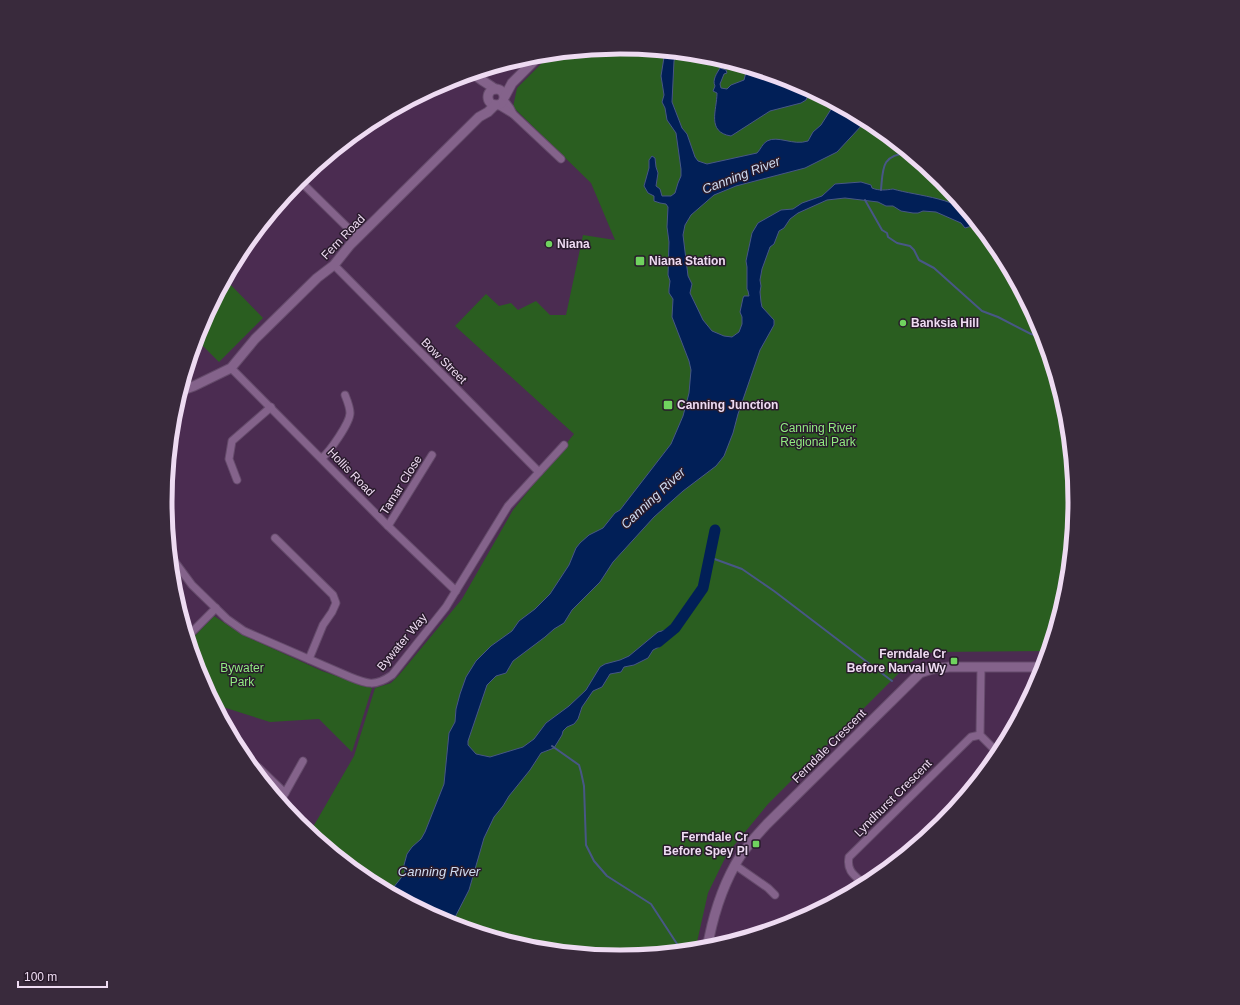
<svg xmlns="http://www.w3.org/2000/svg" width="1240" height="1005" font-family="Arial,sans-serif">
<rect width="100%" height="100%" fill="#4b2c51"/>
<g fill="#2a5e20">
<path d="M620,47L709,56L797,83L873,124L942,181L999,250L1041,328L1067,414L1075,503L1067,592L1049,651L934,652L921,655L905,667L768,804L727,854L708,893L695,951L620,958L531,949L445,923L367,881L309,834L354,756L375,688L391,683L399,675L462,599L513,510L574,434L455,326L486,294L499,306L511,303L518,310L536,301L550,315H566L583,235L615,240L591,183L513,107L517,88L551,54Z"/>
<path d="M225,279L263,318L219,362L196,339L199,328Z"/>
<path d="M214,616L243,635L322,671L372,688L352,752L319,719L270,722L226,708L215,706L199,677L189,642Z"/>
</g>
<g fill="#011f57" stroke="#485786">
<path d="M665,51L676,53L674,61L672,102L682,128L687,134L695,157L698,161L707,164L757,153C761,149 762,144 767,141C778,135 793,146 808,141L813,132L821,125L835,103L866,120L863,124L837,152L805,168L736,186L714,195L691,215L685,225L683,235L688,276L692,284L690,293L703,320L712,331L724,336L732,337L739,332L742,324V317L740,312L743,298L744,296H749L748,291L747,289V267L746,261L752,233L758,223L781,210L793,209L802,203L822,196L835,184L861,182L871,185L872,188C879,191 886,190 893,189C916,196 965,198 975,222L972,226L965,228L961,223L936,212L923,211L918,213H913L901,211L893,206H886L878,202L845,198L827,200L798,213L790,219L784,228L779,231L774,244L770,247L762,269L760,280L761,286L760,292L761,302L762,307L774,320V325L760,350L738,414L733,433L724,456L716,466L683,491L654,517L613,562L600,582L572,610L564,623L554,629L545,637L513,661L506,673L496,676L487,685L468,741V745L476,754L490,757L523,747L534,739L546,723L569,706L586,690L600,667L605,664L620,660L629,656L658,632L666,630L670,632L669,637L661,646L653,650L648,658L634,665L624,667L621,672L610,674L602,687L593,691L582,707L578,719L574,724L567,727L563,731L562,735L554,748L541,753L530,770L509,796L503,806L494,817L484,838L469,890L451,925L431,916L432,911L424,908L420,909L389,893L405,873L404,865L407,854L412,847L421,839L425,832L444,784L449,733L455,722L456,709L460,694L466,677L476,661L491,646L512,631L519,621L535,609L550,594L569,565L576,548L580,543L589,535L603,528L615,513L620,510L671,444L683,416L689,393L691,370L689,361L672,317L673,299L669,293V289L670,281L668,275L669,242L667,227L668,207L666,204L660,203L654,201V196L648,193L644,186L649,168V160L652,156L655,158L656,167L658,173L656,186L660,189L662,196H671L675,193L678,183L681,176V169L676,133L667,120L665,108L662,102L664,95L661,76Z"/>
<path d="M744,66L795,82L807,89L808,96L806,100L801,103L770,111L731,136C706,132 717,110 717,93L713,91L715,86C712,80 717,73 720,68L726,70L727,73L724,74L720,84L721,88L727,89L731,85L744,80L746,72Z"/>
</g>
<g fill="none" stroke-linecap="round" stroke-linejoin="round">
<g stroke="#485786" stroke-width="2">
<path d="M881,190C883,168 881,155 908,153"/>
<path d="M865,200L882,230L887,233L888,237L897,243L910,246L914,250L919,260L934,268L982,311L998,317L1031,334L1044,337"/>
<path d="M974,223L979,226"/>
<path d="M709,557L742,569L774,591L892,681"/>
<path d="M552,746L579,765L581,772L584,786L586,845L594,861L607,876L651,904L681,950V952"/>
</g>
<path stroke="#011f57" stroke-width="11" d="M658,642L675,628L703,588L715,530"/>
<defs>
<g id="street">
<path d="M504,100L510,108L513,114"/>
<path d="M498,105L513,114L561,159"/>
<path d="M299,180L348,228L354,232H364"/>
<path d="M334,265L539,472"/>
<path d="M231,368L388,526L456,591"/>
<path d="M322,458C330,451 350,423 350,413C350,407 347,400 345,395"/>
<path d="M237,480L229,459L232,441L271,407"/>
<path d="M388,526L432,455"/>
<path d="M275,538L333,595L336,603L332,612L323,625L309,659"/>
<path d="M169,549L172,558L192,585L227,619L244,631L350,677C367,684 375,687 392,675L446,607L508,506L564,445"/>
<path d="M187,637L216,608"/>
<path d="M981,667L980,735L999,754"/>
<path d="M242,756L259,768L285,793"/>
<path d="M280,802L303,761"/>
<path d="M735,865L768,888L775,895"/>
<path d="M865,885C856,876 846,872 849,857L971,737L980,735"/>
</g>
<g id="secondary">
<path d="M473,73C480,80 487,83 495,89"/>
<circle cx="496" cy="97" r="8"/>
<path d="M505,96L512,83L540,55"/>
<path d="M180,391L194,386L231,368L255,339L317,278L334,265L350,245L479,117L488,112L495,105"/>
<path d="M707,949C712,920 720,892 735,865C743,850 755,837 767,824L920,673L932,669L949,667H1044"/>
</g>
</defs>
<use href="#street" stroke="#654b6b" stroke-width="9"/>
<use href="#secondary" stroke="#654b6b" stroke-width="11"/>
<use href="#street" stroke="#84638b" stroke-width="7"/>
<use href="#secondary" stroke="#84638b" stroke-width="9"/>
</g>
<g fill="#70d35f" stroke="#291b2c" stroke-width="1.5">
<circle cx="549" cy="244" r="4"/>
<rect x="635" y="256" width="10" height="10" rx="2"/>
<circle cx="903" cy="323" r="4"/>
<rect x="663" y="400" width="10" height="10" rx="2"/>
<rect x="950" y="657" width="8" height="8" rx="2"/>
<rect x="752" y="840" width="8" height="8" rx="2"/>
</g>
<g text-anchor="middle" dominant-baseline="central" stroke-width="3" stroke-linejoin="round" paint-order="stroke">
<g font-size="12" fill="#eedbf2" stroke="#291b2c">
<text transform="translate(343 237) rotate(-46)">Fern Road</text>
<text transform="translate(444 361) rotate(45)">Bow Street</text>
<text transform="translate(351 472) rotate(46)">Hollis Road</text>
<text transform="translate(401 485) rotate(-58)">Tamar Close</text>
<text transform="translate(402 642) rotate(-50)">Bywater Way</text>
<text transform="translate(829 746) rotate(-45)">Ferndale Crescent</text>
<text transform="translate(893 798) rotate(-45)">Lyndhurst Crescent</text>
</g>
<g font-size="12" font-weight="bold" fill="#eedbf2" stroke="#291b2c" text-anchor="start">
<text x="557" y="244">Niana</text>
<text x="649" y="261">Niana Station</text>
<text x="911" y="323">Banksia Hill</text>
<text x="677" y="405">Canning Junction</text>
<text x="946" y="654" text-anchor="end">Ferndale Cr<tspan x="946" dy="14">Before Narval Wy</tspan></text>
<text x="748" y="837" text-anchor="end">Ferndale Cr<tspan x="748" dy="14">Before Spey Pl</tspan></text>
</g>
<g font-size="12" fill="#91ec81" stroke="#291b2c">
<text x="818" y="428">Canning River<tspan x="818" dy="14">Regional Park</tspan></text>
<text x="242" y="668">Bywater<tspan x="242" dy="14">Park</tspan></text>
</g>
<g font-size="13" font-style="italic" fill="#cfdcf2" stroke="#291b2c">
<text transform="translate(741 175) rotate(-21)">Canning River</text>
<text transform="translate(653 498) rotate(-43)">Canning River</text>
<text x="439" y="871">Canning River</text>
</g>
</g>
<path d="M0 0H1240V1005H0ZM172 502a448 448 0 1 1 896 0a448 448 0 1 1-896 0Z" fill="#392a3c" fill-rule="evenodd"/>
<path fill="none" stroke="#eedbf2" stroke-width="5" d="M172 502a448 448 0 1 1 896 0a448 448 0 1 1-896 0Z"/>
<path d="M18 981v6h89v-6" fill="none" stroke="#eedbf2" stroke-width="2"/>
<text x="24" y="981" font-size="12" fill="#eedbf2" stroke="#291b2c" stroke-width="3" paint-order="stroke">100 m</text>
</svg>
